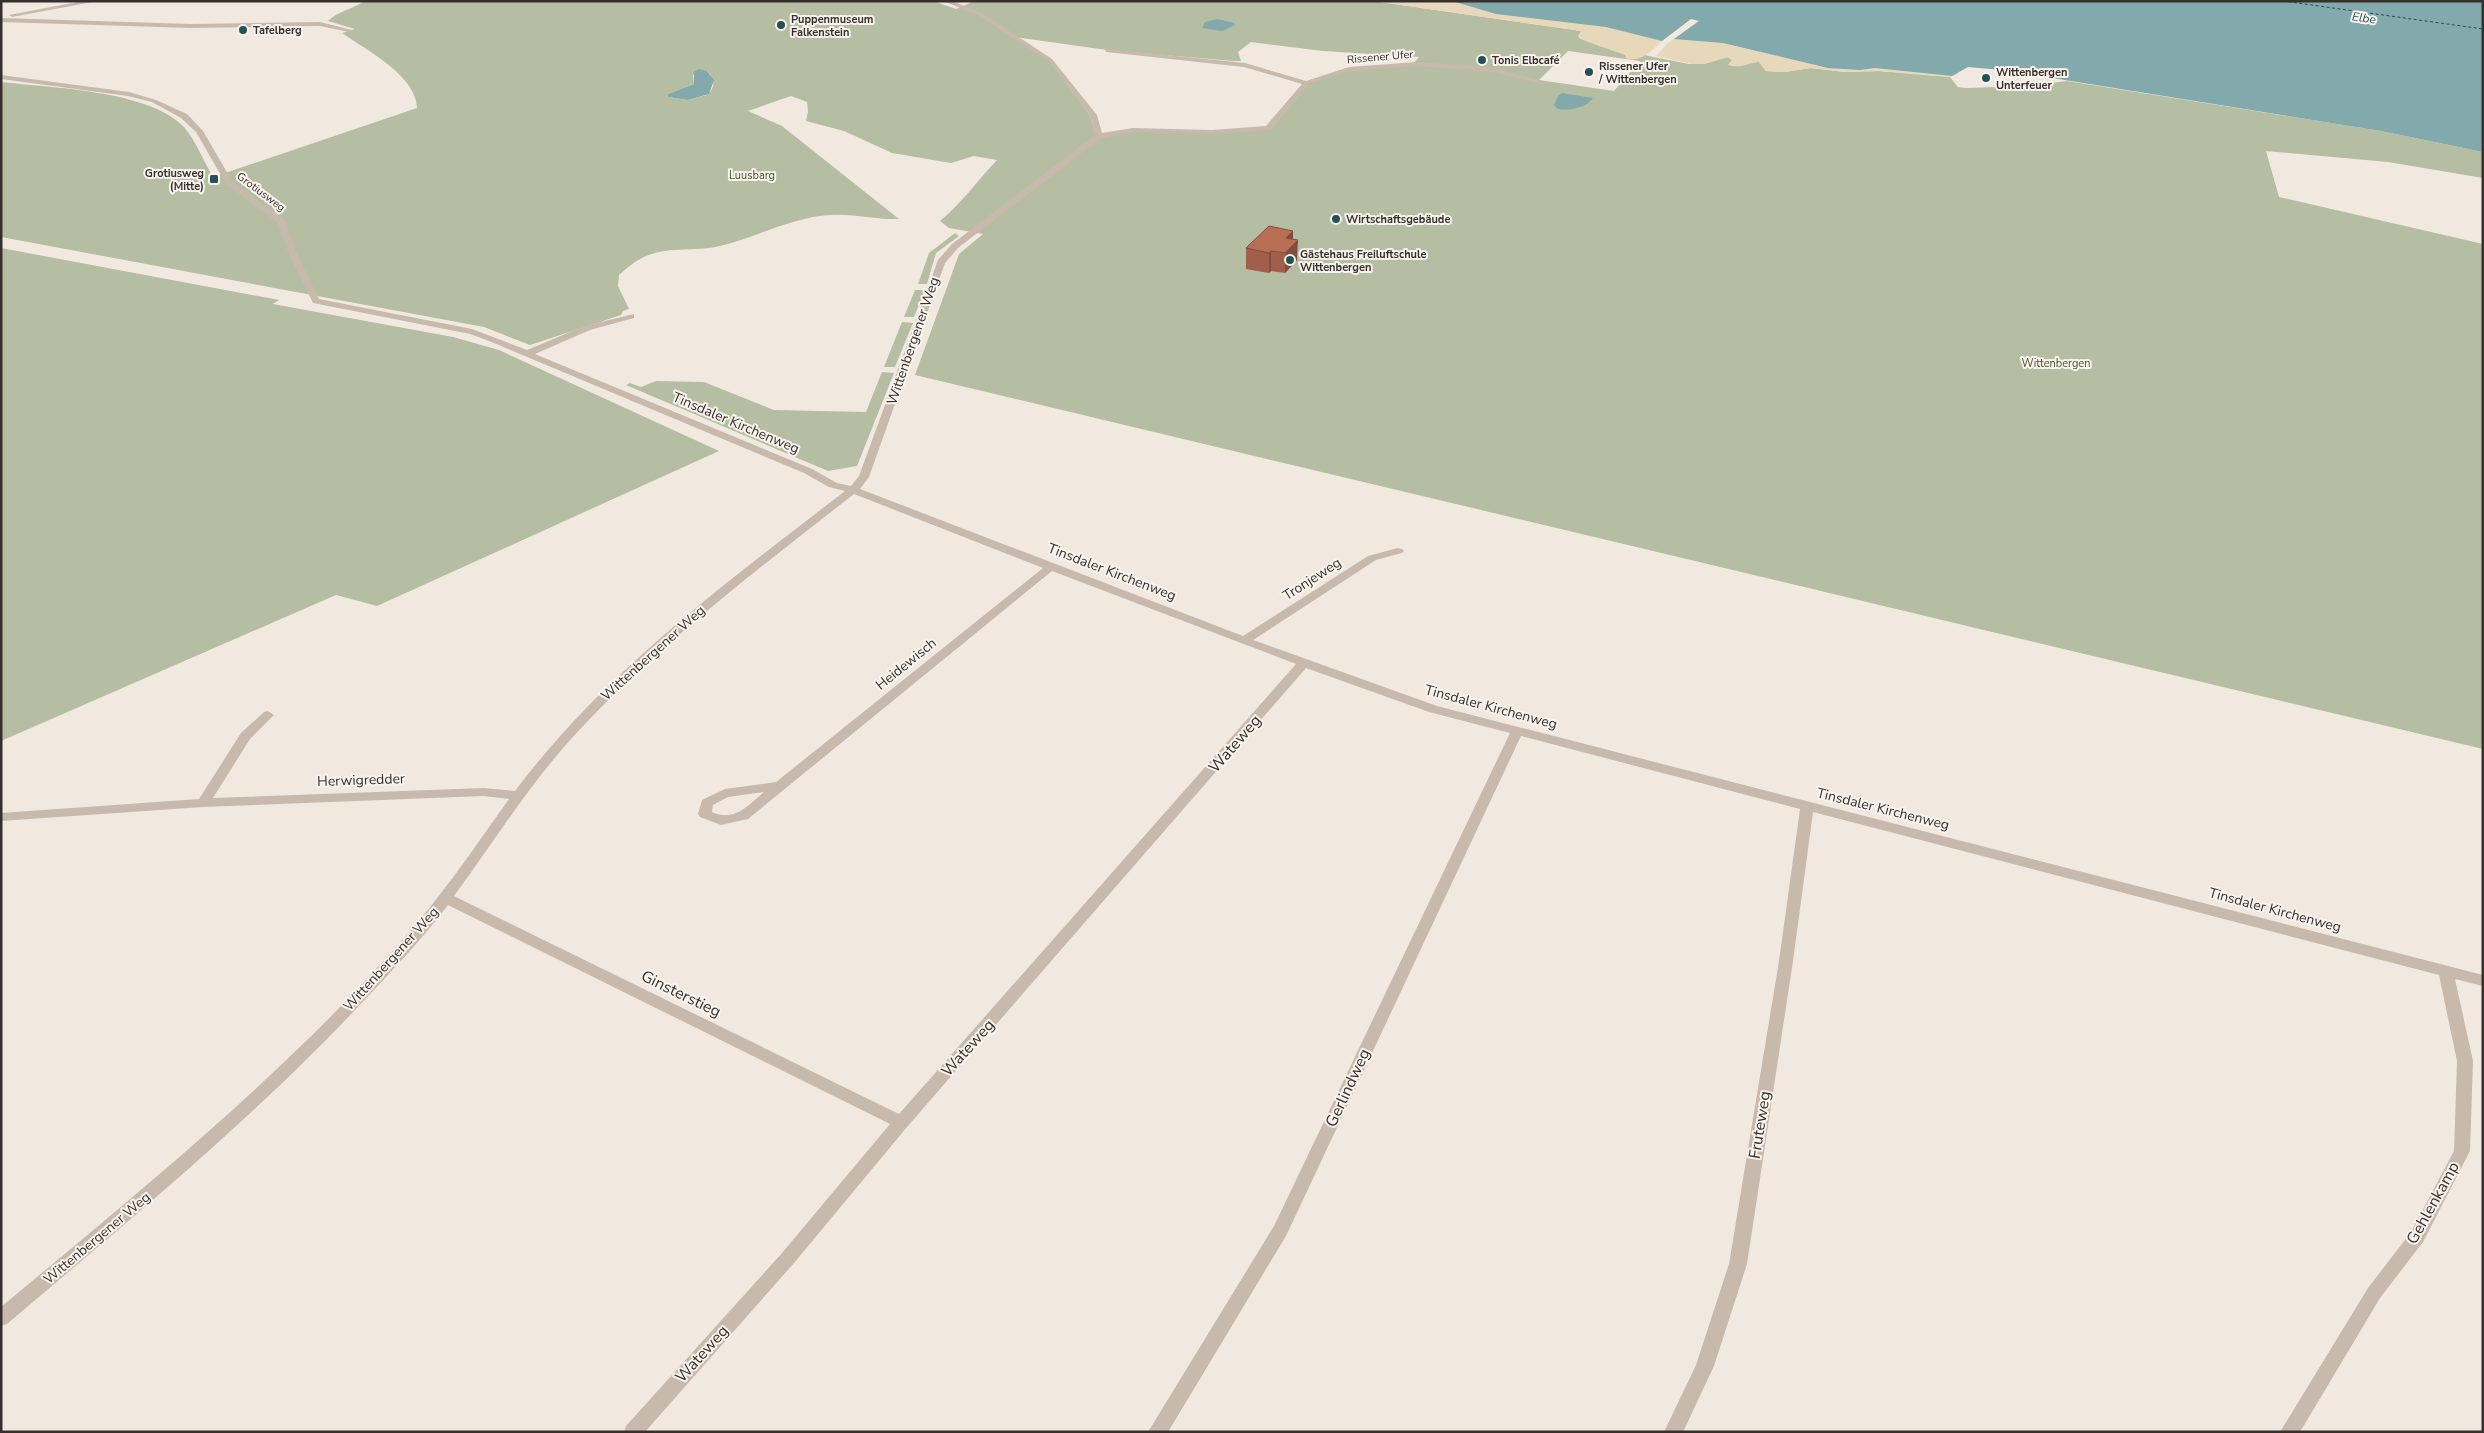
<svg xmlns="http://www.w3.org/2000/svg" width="2484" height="1433" font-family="'Nunito Sans',sans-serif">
<rect width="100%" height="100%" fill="#f1e9e0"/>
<g fill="#b5bea2" fill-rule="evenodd">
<path d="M365,1H933L956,9L975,1H1373L1582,31L1599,46L1689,64L1712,61L1728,57L1732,60L1759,62L1766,71L1784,72L1811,68L1845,72L1879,71L1950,77L1958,87L1966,88L2025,86L2067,81L2381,131L2483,152V178L2388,162L2266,151L2279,197L2483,244V749L915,375L959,254L983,234L949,228L940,221C962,203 977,181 997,160L974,156L951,163L892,153L844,131L806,121L808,111L807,102L791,96L748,111L782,126L899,219C876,220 854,213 830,215C794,217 758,236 724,245C697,253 670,245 644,257C635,261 627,268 619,275L618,286L629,309L623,311L621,315L530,345L484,327L1,237V82C51,88 149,90 184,127C196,141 204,162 213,177L417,108C416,75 366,50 342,33L355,29L328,21C338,11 353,9 365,1ZM1014,37L1107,50L1233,61H1241L1238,52L1251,42L1323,51L1419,57L1412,65L1339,72L1309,82L1272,128L1212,133L1133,131L1096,137L1090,115L1047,58ZM1568,51L1640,61L1614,91L1539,80ZM707,71C715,78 716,88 707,95L688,100L668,97V94L694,84L693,75Z"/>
<path d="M955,233L959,236L936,253L927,284H918L929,253Z"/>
<path d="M1,248L279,300L273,304L453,337L499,350L719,451L377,606L336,595L1,741Z"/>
<path d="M915,290H925L914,317H904Z"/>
<path d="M902,322L913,323L895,367H884Z"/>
<path d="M882,372L894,373L857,466L828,471L626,385L630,383L641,387L656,381L704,382L774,410L866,412Z"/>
</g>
<g fill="#e8d8bb">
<path d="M1373,1H1549L1666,38C1653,48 1645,62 1627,59L1625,55L1580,39L1578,36L1581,31Z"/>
<path d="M1688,17L1956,68L1958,74L1950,77L1879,71L1845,72L1811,68L1784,72L1766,71L1759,62C1748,63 1740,69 1728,65L1732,60L1728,57L1705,64H1692L1656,56L1669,42L1699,21Z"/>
</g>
<g fill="#82a9ab">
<path d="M1452,1H2483V152L2381,131L2002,70L1968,67L1952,76L1875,68L1860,70L1828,68L1723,43L1674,39L1699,21L1691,19L1662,41L1606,27L1496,14Z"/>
<path d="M1217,19L1234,23L1235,25L1222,31L1202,28L1205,22Z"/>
<path d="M699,69L707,71L714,80L709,94L688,100L668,97V94L694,84V72Z"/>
<path d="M1562,93L1593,98C1586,108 1569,111 1558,109L1554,105L1558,96Z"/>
</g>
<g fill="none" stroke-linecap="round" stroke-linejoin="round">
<path stroke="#255154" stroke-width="1" stroke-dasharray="3 2.5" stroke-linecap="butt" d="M2283,1L2483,29"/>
<g fill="#c8b9ad" fill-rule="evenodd">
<path d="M83,1H98L12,17L9,15Z"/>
<path d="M943,1H952L982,13L1052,59L1097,115L1102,133L1133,128L1212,130L1266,126L1302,84L1244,67L1106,52L1105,51L1108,49L1245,63L1306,81L1349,67L1417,62L1488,67L1542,81L1539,83L1488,71L1417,66L1350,71L1308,84L1271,130L1212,134L1133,132L1101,138L958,248L945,263L869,477L860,489L1243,636L1368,556L1398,548L1402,549L1404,551L1402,553L1376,560L1253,640L1437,706L2483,975V986L2455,979L2473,1061L2470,1151L2423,1242L2380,1298L2300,1432H2280L2368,1288L2411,1232L2454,1151L2457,1061L2439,975L1813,812L1793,961L1747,1264L1714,1366L1683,1432H1664L1696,1365L1729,1264L1779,961L1800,809L1521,736L1286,1236L1168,1432H1148L1274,1226L1510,733L1429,712L1306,668L907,1127L794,1263L645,1432H624L626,1426L782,1253L890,1124L448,905C420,942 387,976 355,1010C248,1123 126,1223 7,1324L1,1326V1307C146,1186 294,1067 417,923C450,884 479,841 509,799L484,796L203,807L1,821V813L199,799L241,733L264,712L268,711L274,715L250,739L213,798L484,788L515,791C605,671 727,582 845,491L829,487L804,473L489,341L470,334L313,303L288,252L278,223L226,184L196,132L181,118L152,102L128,96L1,79V75L129,92L156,100L187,114L203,131L232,181L285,220L296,252L319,299L472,329L527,350L584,326L634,314V318L590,330L535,354L812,469L837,483L851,486L859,476L938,260L952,244L1095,135L1090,115L1048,61L978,15ZM854,494L1043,568L776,782L725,789L702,800L698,814L700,817L721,825L748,819L1052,571L1296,664L899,1114L454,896C491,846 523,794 564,747C650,651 753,573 854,494ZM764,792C747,806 735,822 712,812L713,805L728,797Z"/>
<path d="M1,18L191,24L320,22L352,30L349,32L320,26L191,28L1,22Z"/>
</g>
</g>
<path fill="#9f5f4a" d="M1293,231V239L1297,260L1285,273L1271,271L1269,273L1246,269V248Z"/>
<g fill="#824d3c">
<path d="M1293,231V245L1298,240L1297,260L1285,273L1286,238Z"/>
<path d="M1271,251V271L1269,273V253Z"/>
</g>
<path fill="#b96e56" stroke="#824d3c" d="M1269,226L1293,231L1286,238L1298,240L1285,253L1271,251L1269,253L1246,248Z"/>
<g fill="#255154" stroke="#f9f3ed" stroke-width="2">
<circle cx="781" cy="25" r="5"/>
<circle cx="243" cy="30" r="5"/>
<circle cx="1482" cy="60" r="5"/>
<circle cx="1589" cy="72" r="5"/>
<circle cx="1986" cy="78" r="5"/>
<rect x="209" y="174" width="10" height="10" rx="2.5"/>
<circle cx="1336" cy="219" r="5"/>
<circle cx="1290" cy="260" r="5"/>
</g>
<g text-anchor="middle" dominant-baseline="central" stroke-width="4" stroke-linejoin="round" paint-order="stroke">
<g font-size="11" font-weight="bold" fill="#372f2b" stroke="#f9f3ed" text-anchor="start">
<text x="791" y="19">Puppenmuseum<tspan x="791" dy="13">Falkenstein</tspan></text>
<text x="253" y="30">Tafelberg</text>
<text x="1492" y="60">Tonis Elbcafé</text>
<text x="1599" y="66">Rissener Ufer<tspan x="1599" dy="13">/ Wittenbergen</tspan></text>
<text x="1996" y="72">Wittenbergen<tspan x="1996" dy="13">Unterfeuer</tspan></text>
<text x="204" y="173" text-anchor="end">Grotiusweg<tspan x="204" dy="13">(Mitte)</tspan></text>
<text x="1346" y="219">Wirtschaftsgebäude</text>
<text x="1300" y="254">Gästehaus Freiluftschule<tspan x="1300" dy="13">Wittenbergen</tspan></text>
</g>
<g font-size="11" fill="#372f2b" stroke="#f9f3ed">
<text transform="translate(1380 57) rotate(-5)">Rissener Ufer</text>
<text transform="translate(261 192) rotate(37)">Grotiusweg</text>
</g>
<g font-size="11" fill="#475331" stroke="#f9f3ed">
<text x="752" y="175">Luusbarg</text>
<text x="2056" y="363">Wittenbergen</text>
</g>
<g font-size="12" font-style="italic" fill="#255154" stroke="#f9f3ed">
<text transform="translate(2364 18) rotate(8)">Elbe</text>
</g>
<g font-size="14" fill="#372f2b" stroke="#f9f3ed">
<text transform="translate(913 341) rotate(-71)">Wittenbergener Weg</text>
<text transform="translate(736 423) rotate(23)">Tinsdaler Kirchenweg</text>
<text transform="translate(1112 572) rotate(21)">Tinsdaler Kirchenweg</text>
<text transform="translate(1312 579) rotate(-33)">Tronjeweg</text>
<text transform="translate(653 653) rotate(-42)">Wittenbergener Weg</text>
<text transform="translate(906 664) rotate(-39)">Heidewisch</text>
<text transform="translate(1491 707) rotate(15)">Tinsdaler Kirchenweg</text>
<text transform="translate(361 780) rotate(-2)">Herwigredder</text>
<text transform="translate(1883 809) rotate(14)">Tinsdaler Kirchenweg</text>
<text transform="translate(2275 910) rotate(15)">Tinsdaler Kirchenweg</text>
<text transform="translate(391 959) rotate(-48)">Wittenbergener Weg</text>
<text transform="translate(97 1238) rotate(-40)">Wittenbergener Weg</text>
</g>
<g font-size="16" fill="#372f2b" stroke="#f9f3ed">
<text transform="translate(1235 744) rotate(-49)">Wateweg</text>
<text transform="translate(681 994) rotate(26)">Ginsterstieg</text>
<text transform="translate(968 1048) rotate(-48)">Wateweg</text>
<text transform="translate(1348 1088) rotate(-65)">Gerlindweg</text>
<text transform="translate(1760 1125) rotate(-81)">Fruteweg</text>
<text transform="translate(2433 1203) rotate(-61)">Gehlenkamp</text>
<text transform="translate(702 1354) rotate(-48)">Wateweg</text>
</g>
</g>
<rect width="2484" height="1433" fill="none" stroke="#372f2b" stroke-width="5"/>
</svg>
